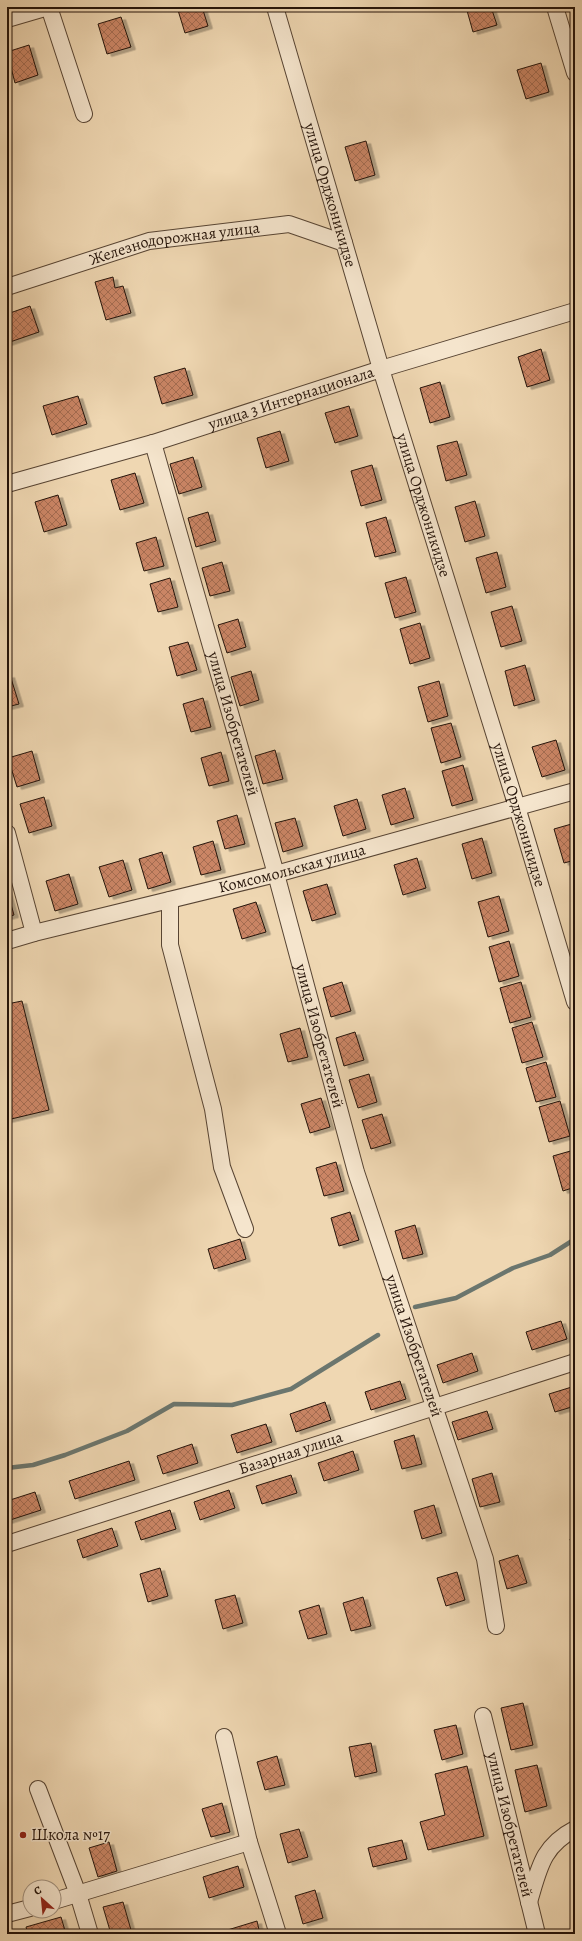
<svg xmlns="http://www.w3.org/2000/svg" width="582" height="1941" font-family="Alegreya,serif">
<defs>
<pattern id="building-cross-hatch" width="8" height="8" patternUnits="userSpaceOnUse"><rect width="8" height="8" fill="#ca8565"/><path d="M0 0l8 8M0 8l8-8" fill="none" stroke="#a46c51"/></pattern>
<filter id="shadow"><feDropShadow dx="4.5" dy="2.5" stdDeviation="0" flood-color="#0004"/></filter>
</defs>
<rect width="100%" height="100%" fill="#efd7b2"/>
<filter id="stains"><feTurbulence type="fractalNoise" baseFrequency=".005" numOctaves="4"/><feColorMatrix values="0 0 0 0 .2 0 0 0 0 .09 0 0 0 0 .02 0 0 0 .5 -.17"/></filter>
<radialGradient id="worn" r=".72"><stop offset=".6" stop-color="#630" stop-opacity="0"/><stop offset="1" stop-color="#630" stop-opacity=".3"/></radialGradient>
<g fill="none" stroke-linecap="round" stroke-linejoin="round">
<g stroke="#6b766e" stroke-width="4.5">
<path d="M415,1307L456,1298L513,1268L550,1255L575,1239"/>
<path d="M7,1468L33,1465L65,1455L127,1431L174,1404L232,1405L291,1389L378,1335"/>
</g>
</g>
<g fill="url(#building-cross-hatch)" stroke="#241309" filter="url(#shadow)">
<path d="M177,7H202L208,26L185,33Z"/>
<path d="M466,7H491L497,25L473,32Z"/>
<path d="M121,17L131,47L107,54L98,24Z"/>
<path d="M29,45L38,75L15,83L7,52Z"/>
<path d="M541,63L549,92L526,99L517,70Z"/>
<path d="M366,141L375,175L355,181L345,147Z"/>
<path d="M113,277L115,288L123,286L131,313L106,320L95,282Z"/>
<path d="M30,306L39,332L7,343V314Z"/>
<path d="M541,349L550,380L527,387L518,357Z"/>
<path d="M185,368L193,395L162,404L154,377Z"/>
<path d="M440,382L450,417L430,423L420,388Z"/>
<path d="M78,396L87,424L52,435L43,406Z"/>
<path d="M349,406L358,436L335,443L325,413Z"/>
<path d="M280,431L289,461L266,468L257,438Z"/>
<path d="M457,441L467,475L446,481L437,446Z"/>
<path d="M193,457L202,487L179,494L170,464Z"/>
<path d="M372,465L382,500L361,506L351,471Z"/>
<path d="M135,473L144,503L120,510L111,480Z"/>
<path d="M58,495L67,525L44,532L35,502Z"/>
<path d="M475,501L485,536L465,542L455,507Z"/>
<path d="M208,512L216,541L196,547L188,518Z"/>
<path d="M386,517L396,552L375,557L366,523Z"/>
<path d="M156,537L164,566L144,571L136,543Z"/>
<path d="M497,552L506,587L486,593L476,558Z"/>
<path d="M222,562L230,591L210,596L202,568Z"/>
<path d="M406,577L416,612L395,618L385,583Z"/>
<path d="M170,578L178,607L158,612L150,584Z"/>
<path d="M512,606L522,641L501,647L491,612Z"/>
<path d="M238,619L246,647L227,653L218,625Z"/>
<path d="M420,623L430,658L410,664L400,629Z"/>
<path d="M188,642L197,670L177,676L169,647Z"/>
<path d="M525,665L535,700L514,706L505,671Z"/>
<path d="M251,671L259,700L240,706L231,677Z"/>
<path d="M10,675L19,704L7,707V676Z"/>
<path d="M439,681L448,716L428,722L418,687Z"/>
<path d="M203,698L211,727L191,732L183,704Z"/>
<path d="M451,723L461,757L441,763L431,728Z"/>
<path d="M556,740L565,770L542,777L532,747Z"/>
<path d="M275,750L283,779L263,784L255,756Z"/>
<path d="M32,751L40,780L17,787L8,758Z"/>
<path d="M221,752L229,781L209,786L201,758Z"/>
<path d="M463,765L473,800L452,806L442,771Z"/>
<path d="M405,788L414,818L391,825L382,795Z"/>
<path d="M44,797L52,826L29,833L20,804Z"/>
<path d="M357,799L366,829L343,836L334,806Z"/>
<path d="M237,815L245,844L225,849L217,821Z"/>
<path d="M295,818L303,846L283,852L275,823Z"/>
<path d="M575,823V860L564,863L554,829Z"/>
<path d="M482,838L492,873L472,879L462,844Z"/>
<path d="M213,841L221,870L201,875L193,847Z"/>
<path d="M162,852L171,882L148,889L139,859Z"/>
<path d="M417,858L426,888L403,895L394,865Z"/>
<path d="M123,860L132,890L109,897L99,867Z"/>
<path d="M69,874L78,904L55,911L46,881Z"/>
<path d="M327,884L336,914L312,921L303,891Z"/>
<path d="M7,890L14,915L7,917Z"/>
<path d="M499,896L509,931L488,937L478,902Z"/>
<path d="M256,902L266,932L242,939L233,909Z"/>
<path d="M509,941L519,976L499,982L489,947Z"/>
<path d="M342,982L351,1011L331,1017L323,988Z"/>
<path d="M521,982L531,1017L510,1023L500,988Z"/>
<path d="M22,1001L49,1110L7,1120V1004Z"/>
<path d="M532,1022L543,1057L522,1063L512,1028Z"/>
<path d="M300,1028L308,1057L288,1062L280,1034Z"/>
<path d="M355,1032L364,1060L344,1066L336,1038Z"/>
<path d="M546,1062L556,1097L536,1102L526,1068Z"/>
<path d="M369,1074L377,1102L358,1108L349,1080Z"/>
<path d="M321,1098L330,1127L310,1133L301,1104Z"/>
<path d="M560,1101L570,1136L549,1142L539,1107Z"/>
<path d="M382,1114L391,1143L371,1149L362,1120Z"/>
<path d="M574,1150L575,1187L563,1191L553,1156Z"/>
<path d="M336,1162L344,1191L324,1196L316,1168Z"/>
<path d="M350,1212L359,1240L339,1246L331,1218Z"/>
<path d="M415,1225L423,1254L403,1259L395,1231Z"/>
<path d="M240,1239L246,1259L214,1269L208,1249Z"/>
<path d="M561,1321L567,1339L532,1350L526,1332Z"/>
<path d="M472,1353L478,1371L443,1383L437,1365Z"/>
<path d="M400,1381L406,1399L371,1410L365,1392Z"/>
<path d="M575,1386V1406L555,1412L549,1394Z"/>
<path d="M325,1402L331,1420L296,1432L290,1414Z"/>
<path d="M487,1411L493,1429L458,1440L452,1422Z"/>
<path d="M266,1424L272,1442L237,1453L231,1435Z"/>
<path d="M414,1435L422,1464L402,1469L394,1441Z"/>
<path d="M192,1444L198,1463L163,1474L157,1456Z"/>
<path d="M353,1451L359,1470L324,1481L318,1463Z"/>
<path d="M129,1461L135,1480L75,1499L69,1481Z"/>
<path d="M492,1473L500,1502L480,1507L472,1479Z"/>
<path d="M291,1475L297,1493L262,1504L256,1486Z"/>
<path d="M229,1490L235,1508L200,1520L194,1502Z"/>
<path d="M35,1492L41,1510L7,1521V1501Z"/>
<path d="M434,1505L442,1533L422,1539L414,1511Z"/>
<path d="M170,1510L176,1529L141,1540L135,1522Z"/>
<path d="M112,1528L118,1546L83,1558L77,1540Z"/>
<path d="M575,1538V1556L570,1539Z"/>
<path d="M518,1555L527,1583L507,1589L499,1561Z"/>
<path d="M160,1568L168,1596L148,1602L140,1574Z"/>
<path d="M457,1572L465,1600L446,1606L437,1578Z"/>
<path d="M235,1595L243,1623L223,1629L215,1600Z"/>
<path d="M363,1597L371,1626L351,1631L343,1603Z"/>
<path d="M319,1605L327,1634L308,1639L299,1611Z"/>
<path d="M523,1703L533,1745L511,1750L501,1708Z"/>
<path d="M456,1725L463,1754L442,1760L434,1730Z"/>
<path d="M371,1743L377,1772L355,1777L349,1747Z"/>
<path d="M277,1756L285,1785L265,1790L257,1762Z"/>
<path d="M537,1765L547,1806L525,1812L515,1770Z"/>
<path d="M467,1766L484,1836L428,1850L420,1822L445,1815L435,1774Z"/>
<path d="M222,1803L230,1832L211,1837L202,1809Z"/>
<path d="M299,1829L308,1857L288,1863L280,1834Z"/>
<path d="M402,1840L407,1859L373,1867L368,1848Z"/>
<path d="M109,1842L117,1871L98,1877L89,1848Z"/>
<path d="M238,1866L244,1887L209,1898L203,1877Z"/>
<path d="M315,1890L323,1918L303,1924L295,1896Z"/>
<path d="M123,1902L131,1930L111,1934L103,1907Z"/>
<path d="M61,1917L66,1934H28L26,1927Z"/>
<path d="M257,1921L260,1934H222L221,1932Z"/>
</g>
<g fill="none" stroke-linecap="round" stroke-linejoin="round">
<defs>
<g id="minor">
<path d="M49,7L84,114"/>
<path id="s1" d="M275,7L381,369L517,807L575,1002"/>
<path d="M555,7L575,73"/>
<path d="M7,19L48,7"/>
<path id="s2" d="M7,287L149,241L289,224L344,243"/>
<path id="s3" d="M153,443L276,874L356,1172L485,1559L496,1626"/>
<path id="s4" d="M7,484L153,443L381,369L575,311"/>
<path d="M7,833L34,933"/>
<path d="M170,900V945L213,1109L222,1167L245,1229"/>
<path id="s5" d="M7,941L34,933L276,874L575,791"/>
<path id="s6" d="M7,1544L575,1362"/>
<path id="s7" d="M483,1716L537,1934"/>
<path d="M224,1737L249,1842L278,1934"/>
<path d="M38,1789L78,1894L90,1934"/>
<path d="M54,1901L249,1842"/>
<path d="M529,1902C539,1869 542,1846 575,1829"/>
<path d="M7,1914L30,1908"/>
</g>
</defs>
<use href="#minor" stroke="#574433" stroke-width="18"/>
<use href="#minor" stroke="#f5e5cd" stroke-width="16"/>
</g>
<circle fill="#8f2418" stroke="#f5e5cd" stroke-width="1.5" cx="23" cy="1835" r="4"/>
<g text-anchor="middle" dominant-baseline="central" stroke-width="3" stroke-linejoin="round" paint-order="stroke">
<g font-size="16" fill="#241309" stroke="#f5e5cd">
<text stroke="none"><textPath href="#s1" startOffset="196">улица Орджоникидзе</textPath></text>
<text stroke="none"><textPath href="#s2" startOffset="174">Железнодорожная улица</textPath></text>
<text stroke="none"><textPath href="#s4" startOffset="297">улица 3 Интернационала</textPath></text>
<text stroke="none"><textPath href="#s1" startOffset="520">улица Орджоникидзе</textPath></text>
<text stroke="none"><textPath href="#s3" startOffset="292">улица Изобретателей</textPath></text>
<text stroke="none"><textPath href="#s1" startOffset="844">улица Орджоникидзе</textPath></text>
<text stroke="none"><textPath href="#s5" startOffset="294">Комсомольская улица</textPath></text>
<text stroke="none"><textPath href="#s3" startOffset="616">улица Изобретателей</textPath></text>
<text stroke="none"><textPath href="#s3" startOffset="940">улица Изобретателей</textPath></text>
<text stroke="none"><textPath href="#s6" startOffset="298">Базарная улица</textPath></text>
<text stroke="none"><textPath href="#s7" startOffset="112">улица Изобретателей</textPath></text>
</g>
<g font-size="16" fill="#241309" stroke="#f5e5cd" text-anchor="start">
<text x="31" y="1835">Школа №17</text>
</g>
</g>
<rect width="582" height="1941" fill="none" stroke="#efd7b2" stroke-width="24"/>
<rect x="8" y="8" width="566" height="1925" fill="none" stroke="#241309" stroke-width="2"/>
<rect x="12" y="12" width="558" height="1917" fill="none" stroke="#241309"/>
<g transform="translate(42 1899) rotate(333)"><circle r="19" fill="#f5e5cd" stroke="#a1917f"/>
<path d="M0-3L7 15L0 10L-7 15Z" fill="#8f2418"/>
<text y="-6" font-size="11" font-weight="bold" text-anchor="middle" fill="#241309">С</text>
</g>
<rect width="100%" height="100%" filter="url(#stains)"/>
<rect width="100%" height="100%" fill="url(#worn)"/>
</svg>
